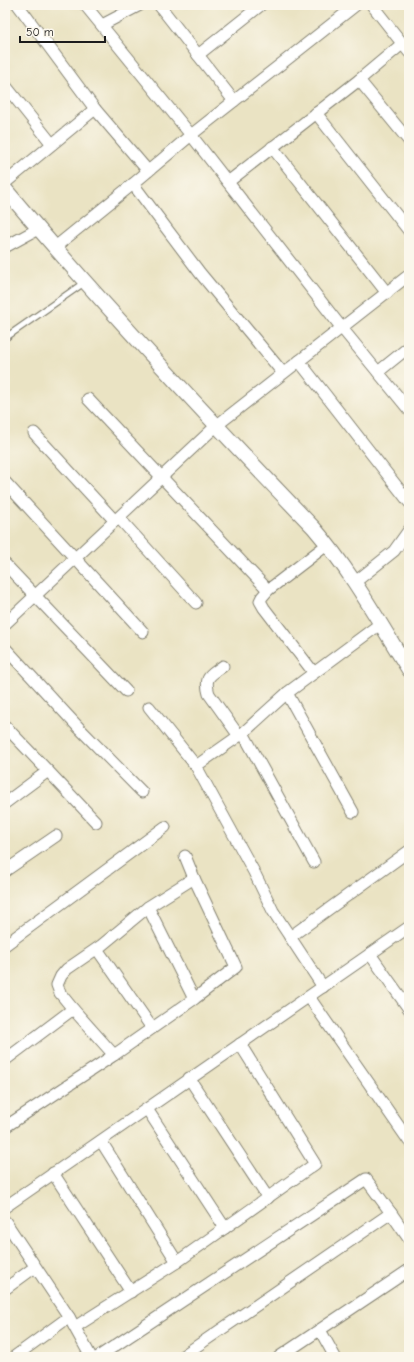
<svg xmlns="http://www.w3.org/2000/svg" width="414" height="1362" font-family="'Comic Neue',sans-serif">
<rect width="100%" height="100%" fill="#fbf7ec"/>
<filter id="ink" filterUnits="userSpaceOnUse"><feTurbulence type="fractalNoise" baseFrequency=".025" numOctaves="2"/><feDisplacementMap in="SourceGraphic" scale="8" xChannelSelector="R" yChannelSelector="G"/><feConvolveMatrix kernelMatrix="1 2 1 2 8 2 1 2 1" color-interpolation-filters="sRGB"/></filter>
<filter id="wash" filterUnits="userSpaceOnUse"><feTurbulence type="fractalNoise" baseFrequency=".012" numOctaves="4" result="noise"/><feDisplacementMap in="SourceGraphic" scale="16" xChannelSelector="R" yChannelSelector="G"/><feGaussianBlur stdDeviation="0.9" result="paint"/><feColorMatrix in="noise" values="0 0 0 0 0 0 0 0 0 0 0 0 0 0 0 0 0 1.4 0 .05"/><feComposite in="paint" operator="in"/></filter>
<g filter="url(#wash)">
<rect width="100%" height="100%" fill="#eae3c3"/>
</g>
<g filter="url(#ink)">
<g fill="none" stroke-linecap="round" stroke-linejoin="round">
<defs>
<path id="service" d="M5,338L85,282"/>
<g id="minor">
<path d="M18,5L95,109L148,171"/>
<path d="M85,5L191,135L341,327L409,410"/>
<path d="M159,5L234,101"/>
<path d="M372,5L409,52"/>
<path d="M102,25L140,5"/>
<path d="M198,55L261,5"/>
<path d="M359,80L409,141"/>
<path d="M5,85L52,144"/>
<path d="M316,113L409,231"/>
<path d="M272,147L387,293"/>
<path d="M228,182L359,80L402,44"/>
<path d="M5,183L95,109"/>
<path d="M133,184L200,273L283,373"/>
<path d="M5,247L38,229"/>
<path d="M54,248L133,184L191,135L356,5"/>
<path d="M299,361L409,502"/>
<path d="M378,372L409,347"/>
<path d="M88,399L268,590"/>
<path d="M34,433L115,521"/>
<path d="M5,482L143,632"/>
<path d="M119,518L196,603"/>
<path d="M5,564L126,691"/>
<path d="M354,583L394,551L409,530"/>
<path d="M5,624L216,426L409,275"/>
<path d="M5,648L80,729L142,792"/>
<path d="M223,666C210,676 204,676 209,694L239,736"/>
<path d="M314,673L264,608L260,601L262,597L268,590L328,544"/>
<path d="M287,693L353,812"/>
<path d="M149,707L196,766"/>
<path d="M5,726L48,771L5,803"/>
<path d="M243,733L314,862"/>
<path d="M48,771L96,822"/>
<path d="M185,856L194,878"/>
<path d="M5,871L56,836"/>
<path d="M148,907L194,999"/>
<path d="M290,937L409,851"/>
<path d="M5,945L165,827"/>
<path d="M97,949L152,1028"/>
<path d="M370,954L409,1009"/>
<path d="M323,987L273,911L254,872L196,766L243,733L287,693L380,624"/>
<path d="M309,997L409,1141"/>
<path d="M5,1060L73,1009L114,1055"/>
<path d="M189,1078L268,1198"/>
<path d="M147,1109L225,1228"/>
<path d="M5,1127L114,1055L194,999L236,967L194,878L148,907L102,945L67,969L61,976L57,985L60,993L73,1009"/>
<path d="M101,1141L177,1262"/>
<path d="M53,1173L131,1292"/>
<path d="M5,1207L409,927"/>
<path d="M5,1221L69,1317L91,1357"/>
<path d="M5,1289L35,1267"/>
<path d="M75,1327L177,1262L315,1164L240,1044"/>
<path d="M320,1330L335,1357"/>
<path d="M14,1357L69,1317"/>
<path d="M98,1357L366,1179L391,1213"/>
<path d="M181,1357L391,1213L409,1239"/>
<path d="M279,1357L409,1270"/>
</g>
<path id="tertiary" d="M5,189C103,306 208,418 314,528C351,571 379,622 409,670"/>
</defs>
<use href="#service" stroke="#838070" stroke-width="8"/>
<use href="#minor" stroke="#838070" stroke-width="13"/>
<use href="#tertiary" stroke="#838070" stroke-width="16"/>
<use href="#service" stroke="#fff" stroke-width="5.5"/>
<use href="#minor" stroke="#fff" stroke-width="11"/>
<use href="#tertiary" stroke="#fff" stroke-width="14"/>
</g>
</g>
<rect width="414" height="1362" fill="none" stroke="#fbf7ec" stroke-width="20"/>
<path d="M20 36v6h85v-6" fill="none" stroke="#1c1c1c" stroke-width="2"/>
<text x="26" y="36" font-size="12" fill="#1c1c1c" stroke="#fbf7ec" stroke-width="3" paint-order="stroke">50 m</text>
</svg>
